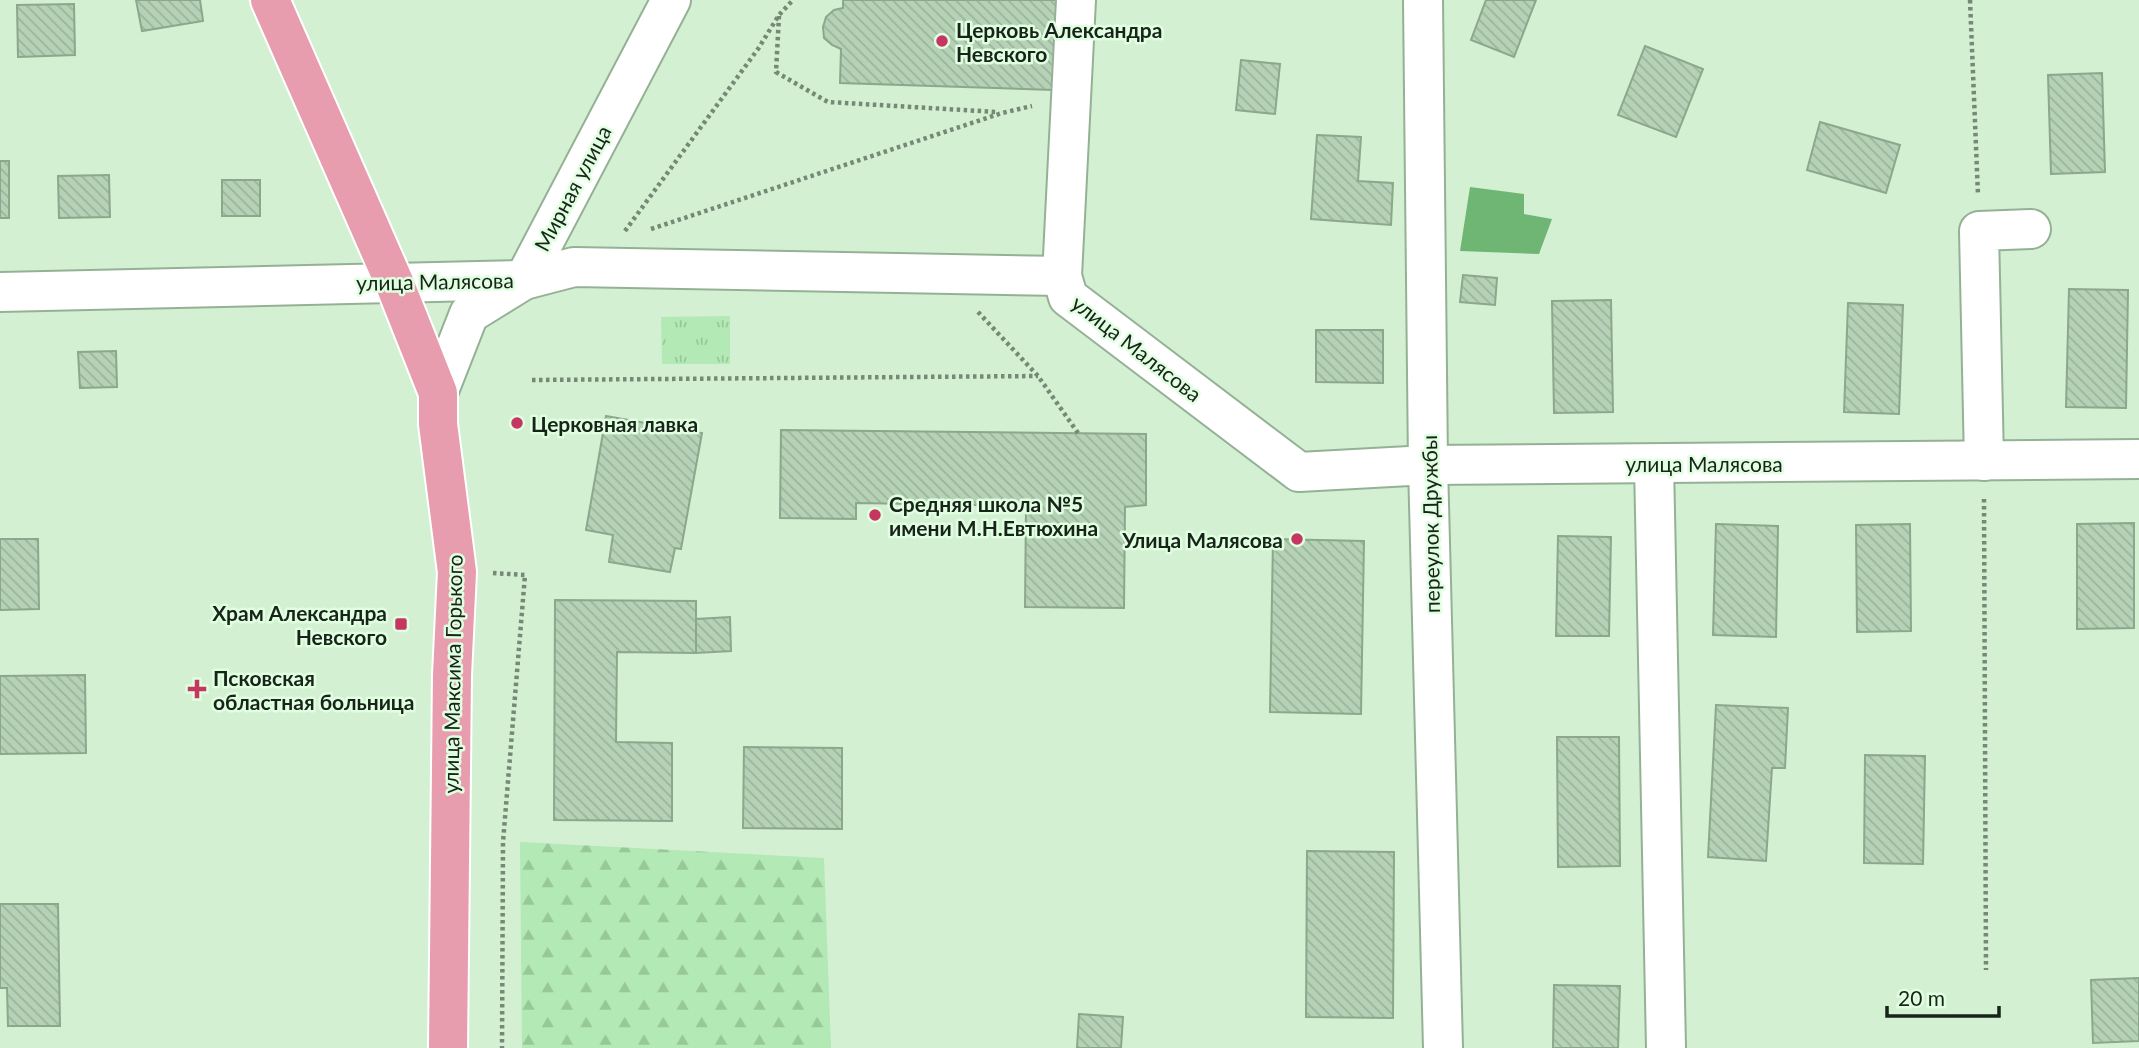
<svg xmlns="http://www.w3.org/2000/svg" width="2139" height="1048" font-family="Lato,sans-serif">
<defs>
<pattern id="forest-firs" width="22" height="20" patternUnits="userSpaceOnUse" patternTransform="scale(1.75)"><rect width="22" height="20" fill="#b2e9b4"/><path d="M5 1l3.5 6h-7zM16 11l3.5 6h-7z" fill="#98c89a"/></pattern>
<pattern id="park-tufts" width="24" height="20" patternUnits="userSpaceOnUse" patternTransform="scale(1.75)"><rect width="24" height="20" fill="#b2e9b4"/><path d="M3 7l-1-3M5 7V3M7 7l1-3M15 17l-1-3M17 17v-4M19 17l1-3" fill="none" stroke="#98c89a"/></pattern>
<pattern id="building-back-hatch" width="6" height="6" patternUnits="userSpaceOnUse" patternTransform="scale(1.75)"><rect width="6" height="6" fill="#b5d2b6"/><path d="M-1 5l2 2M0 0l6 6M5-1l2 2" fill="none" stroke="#9bb49c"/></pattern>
</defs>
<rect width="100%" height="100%" fill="#d3f0d3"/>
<path fill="url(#forest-firs)" d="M520,842L824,858L831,1048H522Z"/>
<path fill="url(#park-tufts)" d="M730,316V364H662L661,317Z"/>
<path fill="#6fb674" d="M1470,187L1524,194V214L1552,219L1539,254L1460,251Z"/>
<g fill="url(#building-back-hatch)" stroke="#8ba78c" stroke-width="2">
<path d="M136,0H200L203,21L142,31Z"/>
<path d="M843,0H1059L1053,90L840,83L841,49L832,45L824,38L823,27L826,17L834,10L843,8Z"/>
<path d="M1486,0H1536L1514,57L1471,40Z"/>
<path d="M74,4L75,55L18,57L17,5Z"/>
<path d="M1645,46L1703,69L1676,137L1618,115Z"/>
<path d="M1241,60L1280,64L1275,114L1236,110Z"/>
<path d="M2102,73L2105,172L2051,174L2048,75Z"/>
<path d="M1820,122L1900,145L1886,193L1807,170Z"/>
<path d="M1317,135L1361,137L1358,181L1393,183L1391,225L1311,219Z"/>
<rect x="0" y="161" width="9" height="57"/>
<path d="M109,175L110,217L59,218L58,176Z"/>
<rect x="222" y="180" width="38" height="36"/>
<path d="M1463,275L1497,278L1495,305L1460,302Z"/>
<path d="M2069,289L2128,290L2126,408L2066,407Z"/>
<path d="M1611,300L1613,412L1554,413L1552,301Z"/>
<path d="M1848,303L1903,305L1899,414L1844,412Z"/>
<path d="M1316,330H1383V383L1316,382Z"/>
<path d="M116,351L117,387L80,388L78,352Z"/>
<path d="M606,416L702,433L681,549L675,548L670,572L609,562L613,535L586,530Z"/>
<path d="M781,430L1146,434V505L1125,507L1124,608L1025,607L1026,506L856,503V519L780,518Z"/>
<path d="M2134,523V628L2077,629V524Z"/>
<path d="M1716,524L1778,526L1776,637L1713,635Z"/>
<path d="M1910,524L1911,631L1857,632L1856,525Z"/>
<path d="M1558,536L1611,537L1609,636H1556Z"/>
<path d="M0,539H38L39,609L0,610Z"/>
<path d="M1273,539L1364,541L1361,714L1270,712Z"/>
<path d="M555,600L696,601V653L617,652L616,742L672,743V821L554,820Z"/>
<path d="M730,617L731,651L696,653V619Z"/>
<path d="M85,675L86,753L0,754V676Z"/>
<path d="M1716,705L1788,708L1785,768H1772L1766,861L1708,857Z"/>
<path d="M1557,737H1619L1620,866L1558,867Z"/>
<path d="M744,747L842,748V829L743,828Z"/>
<path d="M1865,755L1925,756L1923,864L1864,863Z"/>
<path d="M1307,851L1394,852L1393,1018L1306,1017Z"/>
<path d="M0,904H58L60,1026H8L7,988H0Z"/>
<path d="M2139,978V1041L2093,1043L2091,980Z"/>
<path d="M1554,985L1620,986L1618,1048H1553Z"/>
<path d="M1079,1014L1123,1017L1121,1048H1077Z"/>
</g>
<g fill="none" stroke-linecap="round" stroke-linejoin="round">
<defs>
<g id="minor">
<path d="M1076,0L1062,276L1068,297L1299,472L1428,465L2139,459"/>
<path d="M1423,0L1428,465L1443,1048"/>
<path d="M0,292L524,280L574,267L1062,276"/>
<path d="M438,393L469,314L524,280L671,0"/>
<path d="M1984,461L1979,231L2031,229"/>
<path d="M1654,464L1666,1048"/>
</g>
<path id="major" d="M270,0L394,282L438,393V424L457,572L452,675L448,1048"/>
</defs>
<use href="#minor" stroke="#95b195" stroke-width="42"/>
<use href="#major" stroke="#fff" stroke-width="42"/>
<g stroke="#758976" stroke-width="4.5" stroke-dasharray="3.5 3.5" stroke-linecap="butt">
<path d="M1970,0L1978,195"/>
<path d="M779,16L776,72L828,102L997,112"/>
<path d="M651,229L1002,113L1032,106"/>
<path d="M625,231L758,49L779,15L793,0"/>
<path d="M978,312L1038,376L1078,433"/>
<path d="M532,380L1038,376"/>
<path d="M1984,499L1986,970"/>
<path d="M493,573L525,575L503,842L502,1048"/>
</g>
<use href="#minor" stroke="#fff" stroke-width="38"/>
<use href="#major" stroke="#e89daf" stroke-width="38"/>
</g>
<g fill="#c53761" stroke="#e0fee0" stroke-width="2.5">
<circle cx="942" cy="41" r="7"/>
<circle cx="517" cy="423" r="7"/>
<circle cx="875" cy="515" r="7"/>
<circle cx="1297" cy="539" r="7"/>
<rect x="394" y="617" width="14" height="14" rx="3.5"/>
<path d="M193.5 678.5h7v7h7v7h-7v7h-7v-7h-7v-7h7z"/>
</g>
<g text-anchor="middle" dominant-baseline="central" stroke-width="5" stroke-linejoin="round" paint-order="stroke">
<g font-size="21" font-weight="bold" fill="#182319" stroke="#e0fee0" text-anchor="start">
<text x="956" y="29">Церковь Александра<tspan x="956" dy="24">Невского</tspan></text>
<text x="531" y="423">Церковная лавка</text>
<text x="889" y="503">Средняя школа №5<tspan x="889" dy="24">имени М.Н.Евтюхина</tspan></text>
<text x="1283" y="539" text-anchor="end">Улица Малясова</text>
<text x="387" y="612" text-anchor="end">Храм Александра<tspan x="387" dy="24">Невского</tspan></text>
<text x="213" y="677">Псковская<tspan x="213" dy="24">областная больница</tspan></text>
</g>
<g font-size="21" fill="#182319" stroke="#e0fee0">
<text transform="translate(572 188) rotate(-62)">Мирная улица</text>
<text transform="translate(435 281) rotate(-1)">улица Малясова</text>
<text transform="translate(1137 348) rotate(38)">улица Малясова</text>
<text x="1704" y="463">улица Малясова</text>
<text transform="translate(1430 524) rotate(-91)">переулок Дружбы</text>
<text transform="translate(452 674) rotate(-89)">улица Максима Горького</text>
</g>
</g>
<path d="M1887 1006v10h112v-10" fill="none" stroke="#182319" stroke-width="3.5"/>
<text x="1898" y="1006" font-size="21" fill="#182319" stroke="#e0fee0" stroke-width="5" paint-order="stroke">20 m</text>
</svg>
